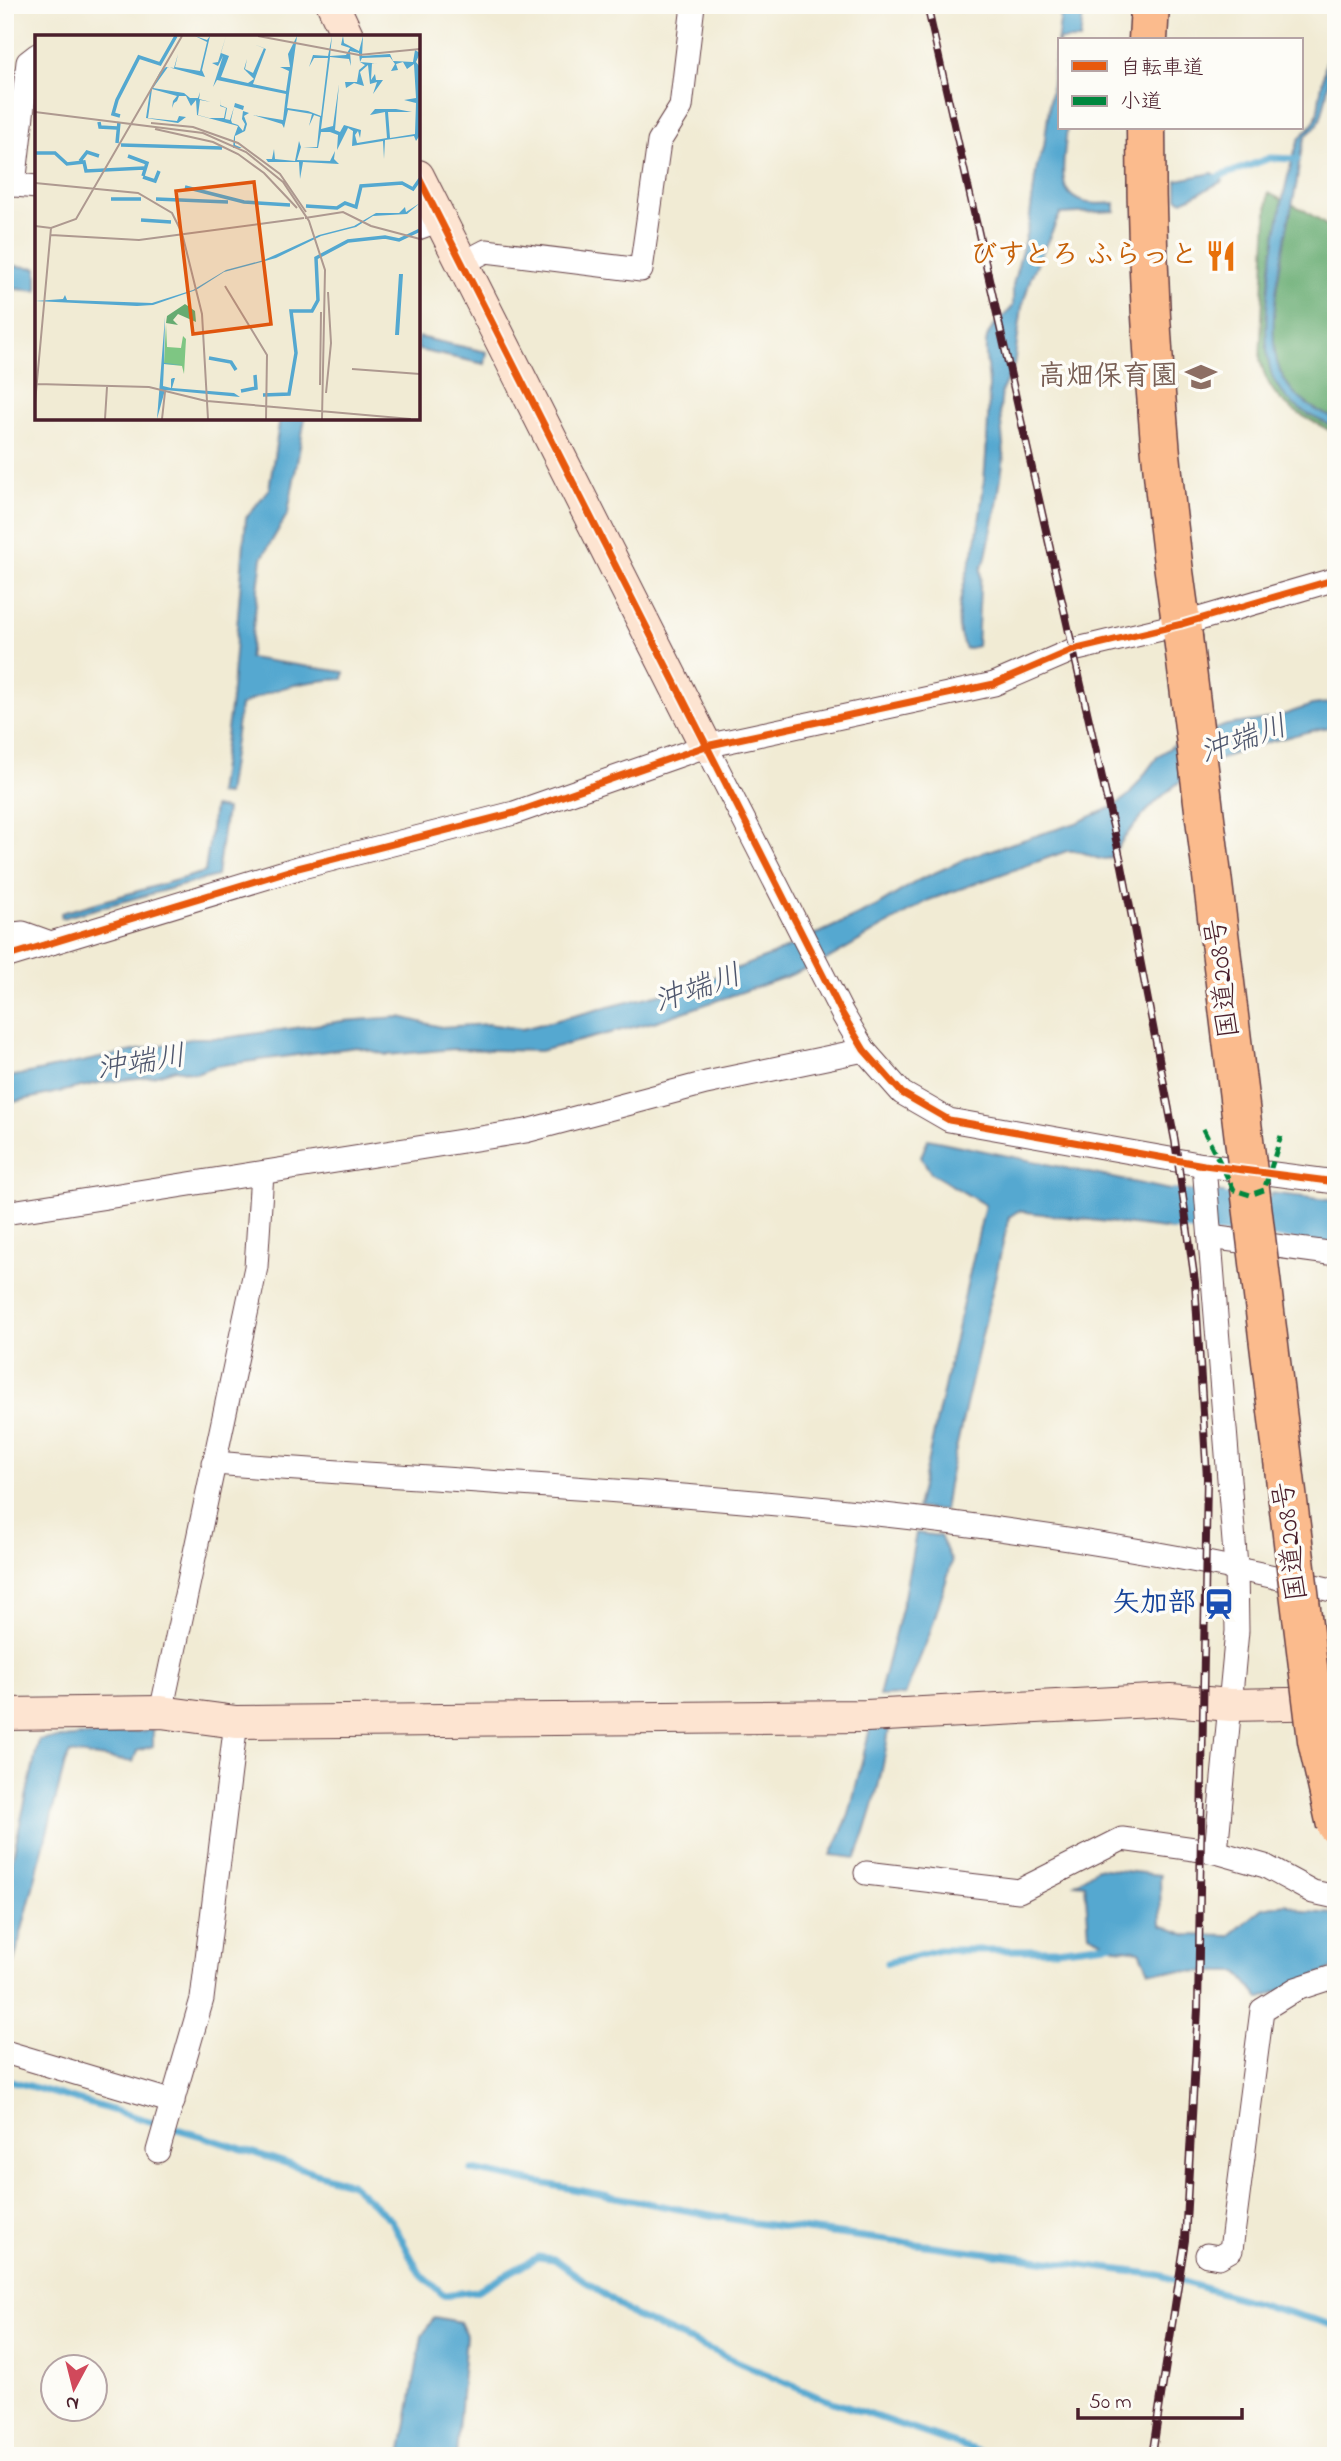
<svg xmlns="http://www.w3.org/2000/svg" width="1341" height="2461" font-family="'Indie Flower','Klee One',sans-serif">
<rect width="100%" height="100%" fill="#fdfcf7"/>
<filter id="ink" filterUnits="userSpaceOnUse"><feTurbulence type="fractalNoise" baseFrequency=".0143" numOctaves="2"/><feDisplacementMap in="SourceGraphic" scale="14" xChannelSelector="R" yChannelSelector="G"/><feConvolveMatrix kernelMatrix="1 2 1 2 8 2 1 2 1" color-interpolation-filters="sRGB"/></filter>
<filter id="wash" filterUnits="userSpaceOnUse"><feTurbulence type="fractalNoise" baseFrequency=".00686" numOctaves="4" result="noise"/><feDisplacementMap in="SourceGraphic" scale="28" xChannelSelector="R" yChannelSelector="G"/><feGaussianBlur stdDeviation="1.57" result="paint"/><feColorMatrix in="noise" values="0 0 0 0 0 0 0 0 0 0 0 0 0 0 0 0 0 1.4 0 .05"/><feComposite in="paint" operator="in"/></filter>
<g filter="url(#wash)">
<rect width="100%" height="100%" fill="#f1ebd4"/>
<path fill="#66ab71" stroke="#58654e" stroke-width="2" d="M1268,193L1304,210L1336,232V434C1297,412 1271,406 1260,359Z"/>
<g fill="#54a8d0" stroke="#4f647e" stroke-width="2">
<path d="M1062,5H1084L1080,40H1059V128H1067C1062,178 1052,209 1115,203V211L1060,214L1031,277L1022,307L1014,365L1002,390L1000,411L1004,456L997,505L985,561L981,568L977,646L966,649C946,616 971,570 977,536C985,487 988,436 989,387C989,372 983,352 987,338C991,324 1005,317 1013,306V285L1029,223L1037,165L1044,147Z"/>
<path d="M1336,6C1336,29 1328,103 1319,122C1316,129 1308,132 1305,138C1299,152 1299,171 1296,186C1287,233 1262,328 1280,371C1290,395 1312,410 1336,419V427C1312,418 1290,407 1276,384C1251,342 1281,189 1298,142C1301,133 1310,130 1314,122C1319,114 1319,99 1321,90C1326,62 1331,34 1336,6Z"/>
<path d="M1213,173L1223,181L1183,201L1177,198V180Z"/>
<path d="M5,265L37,268V291L5,288Z"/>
<path d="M418,337L487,352L485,364L418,350Z"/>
<path d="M280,418H305L288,513L262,558L249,658L344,672L343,679C304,681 274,687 240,706L227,795L218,794L231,701L246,518L269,489Z"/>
<path d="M1336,702V727C1319,727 1305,733 1288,737C1204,757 1159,785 1110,858C1095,863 1086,849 1067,851L929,900L826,960L786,977L657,1021L540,1051L454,1049L387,1055L357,1047L215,1066L196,1073L176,1069L153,1076L99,1083L5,1104V1078L195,1038H225L343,1021L400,1017L441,1027L488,1024L522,1029L691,986L772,955L875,907L919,880L972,856L1076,823L1113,807L1129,795L1158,756L1181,740L1227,725L1274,718L1312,705Z"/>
<path d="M214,807L226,809L217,876L62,918L61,913L205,872Z"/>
<path d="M928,1139L1170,1190L1224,1193L1229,1229L1172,1230L1018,1211L1009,1217L948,1484L944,1511L917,1508L985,1205L931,1173L921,1157Z"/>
<path d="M1270,1193L1336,1201V1244L1277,1237Z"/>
<path d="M916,1533L940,1536L952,1562L930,1633L905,1695L879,1696L904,1597Z"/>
<path d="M870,1728L889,1729C883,1773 872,1816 856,1858L831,1855L849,1815Z"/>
<path d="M153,1730V1746L137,1751L133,1762L70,1753L65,1763L5,1996V1891L39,1740Z"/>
<path d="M1097,1868L1160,1875L1161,1925L1187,1935L1229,1936L1263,1908L1286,1904L1307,1912L1336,1914V1967L1260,1999L1238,1972L1149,1971L1140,1951L1117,1948L1089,1934L1085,1884L1075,1883Z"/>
<path d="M434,2317L460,2322L466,2335L456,2456H401L422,2336Z"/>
</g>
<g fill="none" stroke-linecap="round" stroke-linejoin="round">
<g stroke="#54a8d0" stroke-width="7">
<path d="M1213,179L1270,158L1297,159"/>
<path d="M887,1963L939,1950H1056L1115,1943"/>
<path d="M5,2079L201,2136L351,2184L391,2220L420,2274L444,2295L476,2291L538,2257L554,2259L636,2317L818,2397L992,2456"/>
<path d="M472,2170L753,2223L1159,2275L1336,2326"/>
</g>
<path stroke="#54a8d0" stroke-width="40" d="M1173,1210L1336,1223"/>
</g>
</g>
<g filter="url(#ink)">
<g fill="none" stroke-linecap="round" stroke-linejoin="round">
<defs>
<g id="street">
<path d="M5,184L37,187"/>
<path d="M14,185L28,62L37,55"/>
<path d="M418,228L440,220"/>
<path d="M461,264L486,251L641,270L659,142L681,107L693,5"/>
<path d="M706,746L842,1013L864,1050L902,1093L949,1120L1204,1165L1336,1182"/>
<path d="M5,935L23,933L51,943"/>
<path d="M5,957L298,868L514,813L706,746L994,684L1073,650L1182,624L1336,579"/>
<path d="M1204,1165L1236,1567L1237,1631L1216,1852"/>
<path d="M5,1213L526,1131L706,1083L864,1050"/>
<path d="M1210,1237L1336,1254"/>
<path d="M213,1463C587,1491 969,1502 1336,1591"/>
<path d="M161,1712L256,1267L262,1173"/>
<path d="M866,1873L1019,1891L1122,1839L1216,1852L1265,1866L1313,1892L1336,1897"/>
<path d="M5,2052L173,2102"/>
<path d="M158,2151L202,1999L236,1722"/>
<path d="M1207,2255L1219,2257L1231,2250L1262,2010L1296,1989L1336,1976"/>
</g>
<g id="secondary">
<path d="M333,5L348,37"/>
<path d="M418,176L706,746"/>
<path d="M5,1714L161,1712L236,1722L866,1716L1171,1700L1231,1705L1336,1703"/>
</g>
<g id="highway">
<path d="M1148,40L1150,5"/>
<path d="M1146,128C1146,298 1158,468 1183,637"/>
</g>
</defs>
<use href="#street" stroke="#633e44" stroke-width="25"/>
<use href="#secondary" stroke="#633e44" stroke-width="34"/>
<use href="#highway" stroke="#633e44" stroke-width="41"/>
<use href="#street" stroke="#fff" stroke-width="23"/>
<use href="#secondary" stroke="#fde4d1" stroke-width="32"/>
<use href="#highway" stroke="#fbbb8d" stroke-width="38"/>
<defs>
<path id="rail" d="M927,5L1122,866L1175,1141L1195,1282L1207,1478L1198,2009L1185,2240L1152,2456"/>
</defs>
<use href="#rail" stroke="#4a1f2b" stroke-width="8"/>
<use href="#rail" stroke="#fdfcf7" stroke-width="5" stroke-dasharray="16" stroke-linecap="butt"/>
<defs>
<path id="highway-bridge" d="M1183,637L1317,1740L1336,1825"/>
</defs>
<use href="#highway-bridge" stroke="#633e44" stroke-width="41" stroke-linecap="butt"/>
<use href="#highway-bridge" stroke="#fbbb8d" stroke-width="38"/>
<path stroke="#00873e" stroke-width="5" stroke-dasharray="10 5" stroke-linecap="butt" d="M1203,1129L1234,1190L1250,1195L1264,1190L1281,1136"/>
<defs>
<g id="cycleway">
<path d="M418,176L842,1013L864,1050L902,1093L949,1120L1204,1165L1336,1182"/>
<path d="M5,957L298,868L514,813L706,746L994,684L1073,650L1182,624L1336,579"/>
</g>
</defs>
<use href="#cycleway" stroke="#fdfcf7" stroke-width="11"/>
<use href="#cycleway" stroke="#e8590c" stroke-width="7"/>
</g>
</g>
<defs>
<symbol id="restaurant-bare" viewBox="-9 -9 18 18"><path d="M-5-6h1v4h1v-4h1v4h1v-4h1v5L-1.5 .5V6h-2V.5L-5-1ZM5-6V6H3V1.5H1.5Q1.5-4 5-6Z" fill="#e8710a" stroke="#fdfcf7" stroke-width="2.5" paint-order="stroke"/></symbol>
<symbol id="school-bare" viewBox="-9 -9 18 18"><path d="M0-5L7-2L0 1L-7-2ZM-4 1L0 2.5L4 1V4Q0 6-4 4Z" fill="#8d6e63" stroke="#fdfcf7" stroke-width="2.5" paint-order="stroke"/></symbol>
<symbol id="station-bare" viewBox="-9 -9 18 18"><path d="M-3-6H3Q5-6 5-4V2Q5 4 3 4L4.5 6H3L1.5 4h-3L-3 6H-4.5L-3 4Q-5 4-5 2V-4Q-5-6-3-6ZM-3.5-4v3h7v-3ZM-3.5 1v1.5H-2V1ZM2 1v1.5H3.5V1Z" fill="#1a4fb4" stroke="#fdfcf7" stroke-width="2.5" paint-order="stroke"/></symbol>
</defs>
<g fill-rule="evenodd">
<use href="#restaurant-bare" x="1199" y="234" width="44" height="44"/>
<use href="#school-bare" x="1179" y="355" width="44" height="44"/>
<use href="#station-bare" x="1197" y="1582" width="44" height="44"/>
</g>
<g text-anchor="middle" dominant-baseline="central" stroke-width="7" stroke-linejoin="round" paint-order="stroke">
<g font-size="28" font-weight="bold" fill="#c56008" stroke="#fdfcf7" text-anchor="end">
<text x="1198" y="256">びすとろ ふらっと</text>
</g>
<g font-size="28" font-weight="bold" fill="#785e54" stroke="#fdfcf7" text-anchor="end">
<text x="1178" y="377">高畑保育園</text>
</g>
<g font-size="28" fill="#4a1f2b" stroke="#fdfcf7">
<text transform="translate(1224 978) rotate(-97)">国道208号</text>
<text transform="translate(1292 1541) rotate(-97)">国道208号</text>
</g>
<g font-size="28" font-weight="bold" fill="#164399" stroke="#fdfcf7" text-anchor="end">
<text x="1196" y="1604">矢加部</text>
</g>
<g font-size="30" font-style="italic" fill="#4e566d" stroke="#fdfcf7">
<text transform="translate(1244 741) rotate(-19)">沖端川</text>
<text transform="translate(698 990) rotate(-19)">沖端川</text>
<text transform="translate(141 1064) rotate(-9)">沖端川</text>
</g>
</g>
<g transform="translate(35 35)">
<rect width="385" height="385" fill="#f1ebd4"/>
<path d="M131,289L132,312L146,313L148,301L151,304L149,339L147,331L129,329Z" fill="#7ec683"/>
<path d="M150,269L160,276L161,287L143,279L138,285L143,290L131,288L132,281Z" fill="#66ab71"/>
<path d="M160,1L172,5L175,1L167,35L170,42L133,32L118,53L149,58L155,63H163L165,57L164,64L176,67L165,65L163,80L174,83H189L191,73L185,71L186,64L185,70L192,73L190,84L195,85L199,72L200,68L209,71L208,75L199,72L196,85L197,88L203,90L208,96L210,89L207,84L208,76L214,78L209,81L212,89L210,96L200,101V110L207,113H198L199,102L203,91L162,80L161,65L156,71L151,61H144L142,66L139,68L137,73L138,66L142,61L117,54L113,83L142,86L144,81L151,82L143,88L111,83L115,56L125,37L131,32L139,33L143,19L140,32L165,36L172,7ZM191,1L186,18L194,21L186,42L213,48L219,44L209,34L212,24L210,34L218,38L229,13L213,7L231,14L218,49L251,56L254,36L245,32H255L253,19L262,1L252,73L273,76L286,81L293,23H279L274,32L278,20L293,21L297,1L295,21L311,20L315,13L306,10L308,1L309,8L324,16L328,1L327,21L355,19L358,26L378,27L380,15L385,18L381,27L385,32V100L381,106L379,101L350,105L349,124L348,106L317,111L318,96L313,93L302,115L303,100L295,97H286L283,113H268L282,112L285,82L279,80L274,91L277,79L253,75L249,93L247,89L218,80L248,85L251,59L182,45L178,52L188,21L183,31L177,28L183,27ZM315,16L324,18L325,27L330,30L324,35L322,47H310L311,53L319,48L329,51L325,37L333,30L335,49L342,47L338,59L348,45H341L340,39L336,45L337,28L348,29L325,27L327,23L355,22L360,29L356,36L363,35L361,29L368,27L372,34L379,29L381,63L369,65L381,68L380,99L355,103L353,77H377L361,74H340L335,80L350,77L352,103L322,108L320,100L323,96L325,103L326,95L309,90L305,97L300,95L304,49L298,91L286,94L295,22L314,24L316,31ZM264,106L266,112L262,125L295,126L300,116L299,124L304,129L268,127L265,144L264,127H233L231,124H237L239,114L240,124L260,126ZM385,168L372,179L338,181L321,192L286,201L241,223L189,237L161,255L118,270L102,271L0,266L28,264L30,260L32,265L117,268L158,255L191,235L229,225L284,200L319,191L341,178H364L370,172L371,177ZM364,239H368L364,300H360ZM130,282L129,328L148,330L129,329L128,351L136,353V344L138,343H140L137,353L199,358L205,362L130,355L122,384Z" fill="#54a8d0" fill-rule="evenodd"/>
<path fill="none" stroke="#54a8d0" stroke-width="3.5" d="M85,81L78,79L82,65L104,22L125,29L141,1M64,87L65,92L82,93M82,108L84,87M86,110L187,113M0,118H20L32,129L49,127L51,136L109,133M93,121L112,128L108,141M45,126L52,117L64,121M108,142L120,146L124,136M150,152L209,167L255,170M76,164H106M121,164L193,167M271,171L302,173L310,168L321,172L326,151L367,148L378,154L385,144M106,185L136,187M174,323L196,327L201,335M206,356L221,353L220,340M228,360L254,359L261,318L256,276H277L283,265L281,223L313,206L350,202L364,205L385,195"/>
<path fill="none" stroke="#ae9990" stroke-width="2" d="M223,1L324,20L385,14M0,77L168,98L211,117L248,147L274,186L290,235L287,384M116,88L158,92L203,108L245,139L271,177M120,94L178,107L203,119L229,138L262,173M0,148L103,158L137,178L147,198L167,279L173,384M270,183L308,177L336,191L385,204M0,191L16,193L41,184L147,1M16,200L104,205L269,183M190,251L232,320L231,384M317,334L385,339M2,349L114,352L171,366M285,350L286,277M291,358L296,308L293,257M172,366L376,384M0,368L16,193M70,384L72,352M127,384L130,357"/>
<path fill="#e0560e" fill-opacity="0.15" stroke="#e0560e" stroke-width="3.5" d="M219,147L236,289L158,299L141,156Z"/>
<rect width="385" height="385" fill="none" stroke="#4a1f2b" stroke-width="3.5"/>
</g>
<rect width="1341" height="2461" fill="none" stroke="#fdfcf7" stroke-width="28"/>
<rect x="1058" y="38" width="245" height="91" fill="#fdfcf7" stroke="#b5a4a5" stroke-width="2"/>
<rect x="1072" y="61" width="35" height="10" fill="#e8590c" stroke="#b5a4a5" stroke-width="2"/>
<text x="1120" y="74" font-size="21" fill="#4a1f2b">自転車道</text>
<rect x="1072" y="96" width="35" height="10" fill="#00873e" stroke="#b5a4a5" stroke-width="2"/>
<text x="1120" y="108" font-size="21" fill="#4a1f2b">小道</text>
<g transform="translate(74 2388) rotate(187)"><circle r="33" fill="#fdfcf7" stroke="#b5a4a5" stroke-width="2"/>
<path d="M0-5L12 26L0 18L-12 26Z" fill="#d1495b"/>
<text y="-10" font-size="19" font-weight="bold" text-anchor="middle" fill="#4a1f2b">N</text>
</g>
<path d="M1078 2408v10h164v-10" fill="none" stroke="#4a1f2b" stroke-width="3.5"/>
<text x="1089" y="2408" font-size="21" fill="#4a1f2b" stroke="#fdfcf7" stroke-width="5" paint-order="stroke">50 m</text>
</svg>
